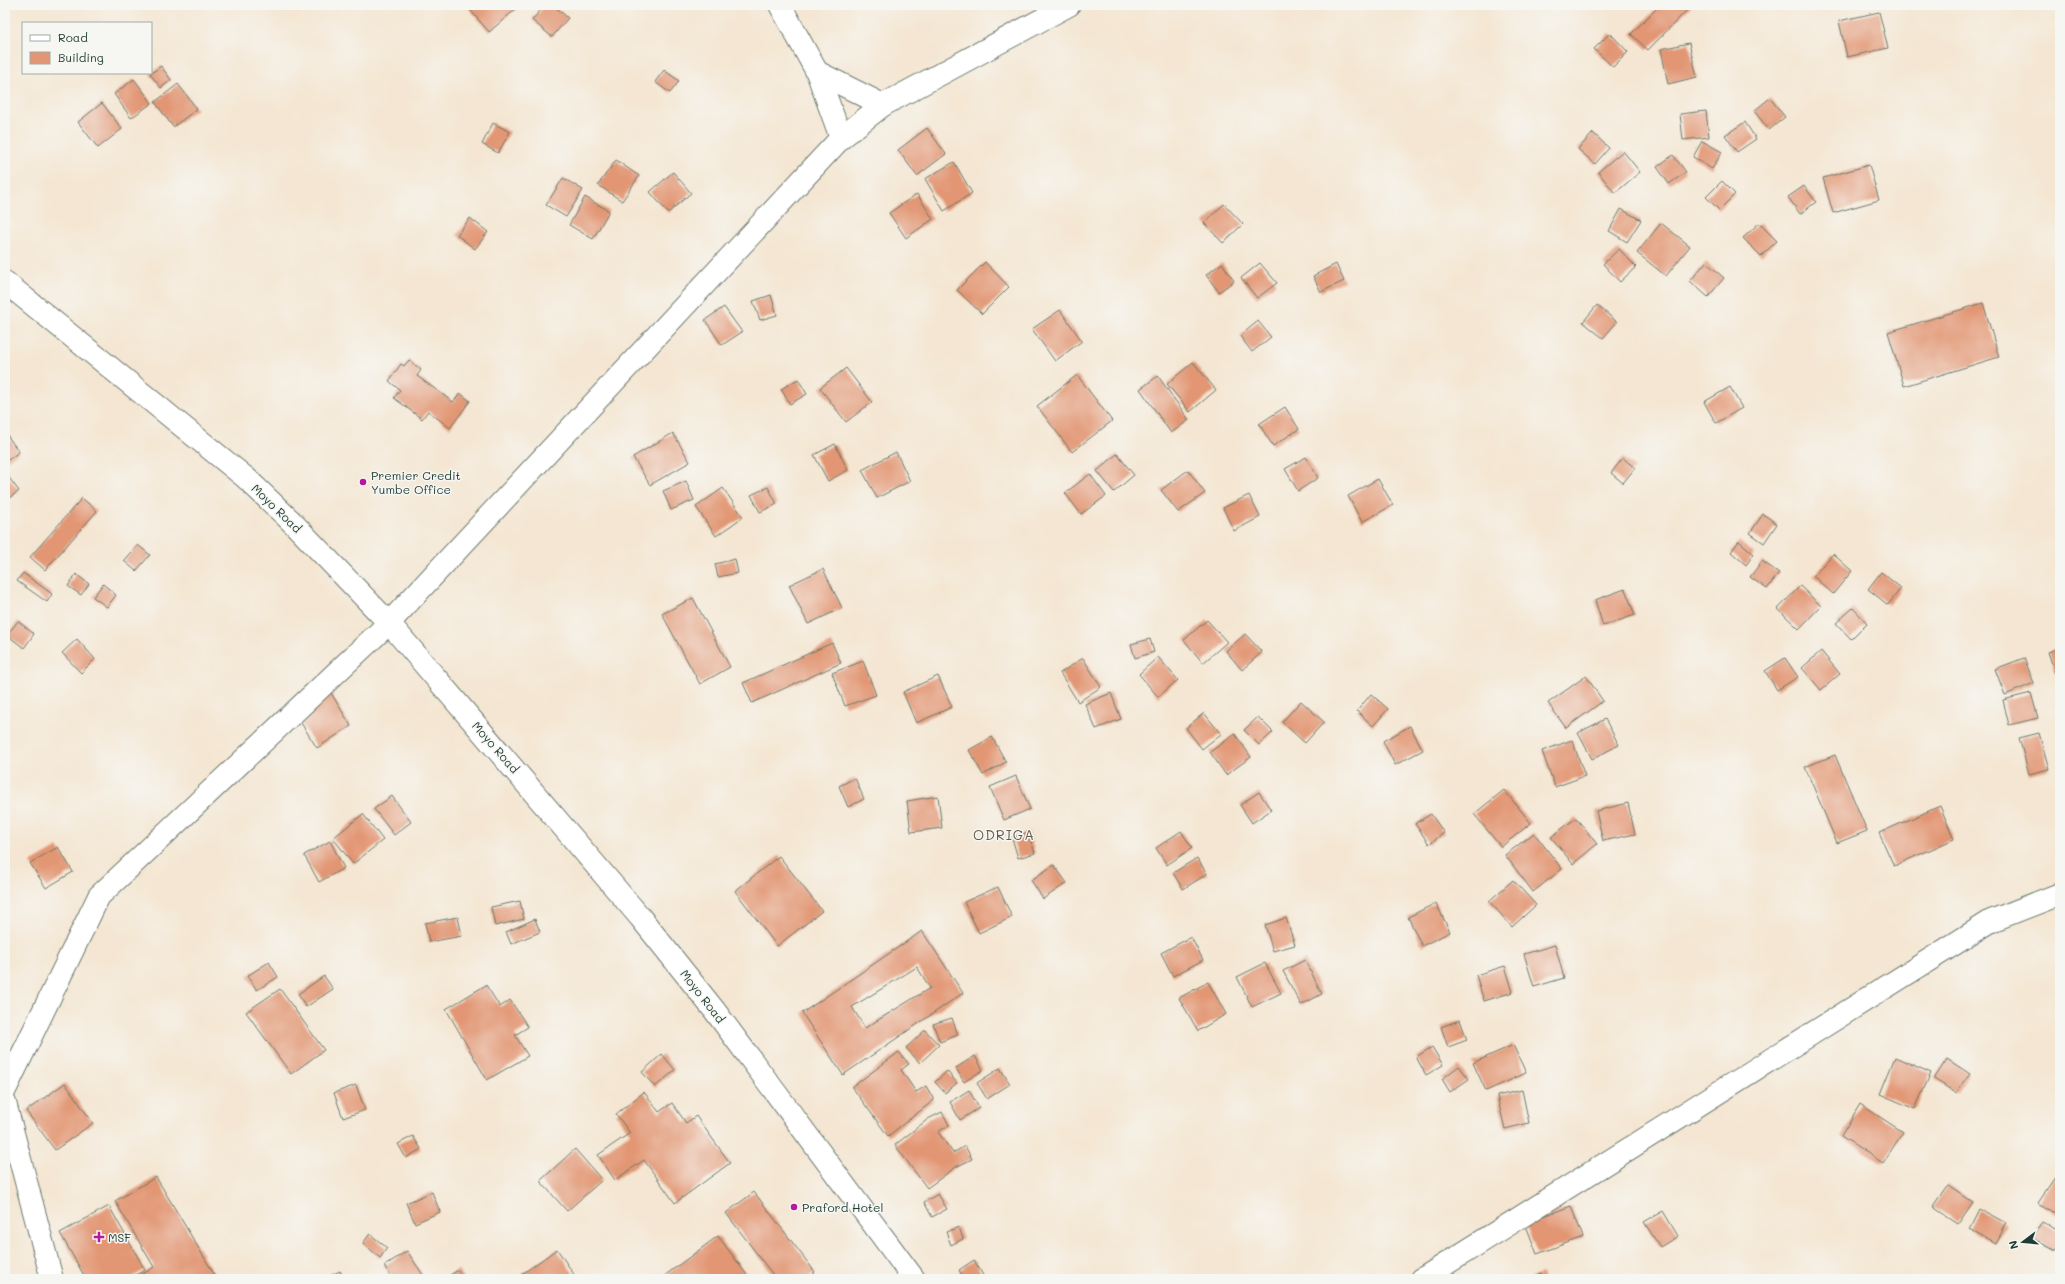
<svg xmlns="http://www.w3.org/2000/svg" width="2065" height="1284" font-family="Mali,sans-serif">
<rect width="100%" height="100%" fill="#f6f6f2"/>
<filter id="ink" filterUnits="userSpaceOnUse"><feTurbulence type="fractalNoise" baseFrequency=".025" numOctaves="2"/><feDisplacementMap in="SourceGraphic" scale="8" xChannelSelector="R" yChannelSelector="G"/><feConvolveMatrix kernelMatrix="1 2 1 2 8 2 1 2 1" color-interpolation-filters="sRGB"/></filter>
<filter id="wash" filterUnits="userSpaceOnUse"><feTurbulence type="fractalNoise" baseFrequency=".012" numOctaves="4" result="noise"/><feDisplacementMap in="SourceGraphic" scale="16" xChannelSelector="R" yChannelSelector="G"/><feGaussianBlur stdDeviation="0.9" result="paint"/><feColorMatrix in="noise" values="0 0 0 0 0 0 0 0 0 0 0 0 0 0 0 0 0 1.4 0 .05"/><feComposite in="paint" operator="in"/></filter>
<g filter="url(#wash)">
<rect width="100%" height="100%" fill="#f4e6d2"/>
<g id="blocks">
<g fill="#e29673" fill-rule="evenodd">
<path d="M466,5H514L517,8L489,32Z"/>
<path d="M545,5H553L568,18L552,37L532,20Z"/>
<path d="M1660,5H1692L1648,50L1631,34Z"/>
<path d="M1879,12L1888,48L1847,57L1839,21Z"/>
<path d="M1610,33L1628,52L1613,67L1594,49Z"/>
<path d="M1689,43L1697,77L1668,84L1661,49Z"/>
<path d="M161,66L171,80L161,88L150,74Z"/>
<path d="M664,70L679,81L670,93L655,82Z"/>
<path d="M134,79L152,103L131,118L114,94Z"/>
<path d="M178,84L197,109L173,127L155,102Z"/>
<path d="M1770,98L1785,117L1769,130L1754,111Z"/>
<path d="M102,103L122,129L98,148L78,122Z"/>
<path d="M1706,111L1709,137L1683,140L1680,114Z"/>
<path d="M1745,122L1756,139L1737,152L1725,135Z"/>
<path d="M493,123L510,132L498,153L482,144Z"/>
<path d="M927,128L946,154L917,176L898,150Z"/>
<path d="M1593,133L1609,148L1595,164L1578,149Z"/>
<path d="M1702,141L1722,152L1712,169L1693,157Z"/>
<path d="M1623,151L1640,172L1615,193L1598,172Z"/>
<path d="M1673,155L1686,172L1669,184L1657,167Z"/>
<path d="M616,160L639,176L622,201L598,185Z"/>
<path d="M954,162L972,193L944,211L925,179Z"/>
<path d="M1869,165L1879,200L1833,213L1823,178Z"/>
<path d="M673,172L691,193L668,213L650,192Z"/>
<path d="M563,178L583,190L566,217L546,205Z"/>
<path d="M1722,181L1735,194L1719,210L1706,197Z"/>
<path d="M1804,186L1816,202L1800,214L1788,197Z"/>
<path d="M917,194L933,219L906,238L889,213Z"/>
<path d="M585,197L609,211L593,239L569,225Z"/>
<path d="M1224,204L1243,224L1223,243L1204,223Z"/>
<path d="M1621,209L1641,220L1627,242L1609,231Z"/>
<path d="M470,218L488,232L475,249L457,235Z"/>
<path d="M1661,223L1690,246L1666,276L1637,253Z"/>
<path d="M1759,223L1777,241L1761,256L1743,238Z"/>
<path d="M1619,249L1636,267L1620,282L1603,264Z"/>
<path d="M985,262L1009,287L982,314L957,290Z"/>
<path d="M1706,262L1724,278L1708,297L1690,281Z"/>
<path d="M1222,263L1234,281L1219,292L1206,275Z"/>
<path d="M1260,263L1277,283L1257,298L1241,278Z"/>
<path d="M1336,264L1344,281L1321,292L1313,276Z"/>
<path d="M771,295L777,315L760,320L753,301Z"/>
<path d="M1983,303L1999,357L1904,386L1888,332Z"/>
<path d="M1597,305L1617,322L1603,338L1583,322Z"/>
<path d="M724,307L742,332L722,345L705,320Z"/>
<path d="M1060,310L1082,341L1055,361L1032,329Z"/>
<path d="M1258,321L1271,337L1252,352L1240,336Z"/>
<path d="M409,360L421,370L417,376L453,402L460,393L470,401L450,428L428,411L422,419L394,398L400,390L389,381L401,364L404,366Z"/>
<path d="M1193,362L1216,390L1190,412L1167,384Z"/>
<path d="M846,368L872,402L846,422L820,388Z"/>
<path d="M1077,375L1112,421L1072,452L1037,406Z"/>
<path d="M1158,376L1189,420L1171,433L1140,389Z"/>
<path d="M798,379L807,394L790,404L781,389Z"/>
<path d="M1730,387L1742,408L1716,423L1704,402Z"/>
<path d="M1285,407L1299,429L1273,446L1259,424Z"/>
<path d="M673,433L690,462L650,485L633,457Z"/>
<path d="M7,435L19,452L5,462V436Z"/>
<path d="M835,444L848,470L828,481L814,455Z"/>
<path d="M896,452L910,481L877,498L862,470Z"/>
<path d="M1117,454L1134,475L1114,492L1097,471Z"/>
<path d="M1306,457L1318,478L1298,491L1285,469Z"/>
<path d="M1623,458L1635,468L1623,483L1611,473Z"/>
<path d="M1188,470L1205,493L1178,512L1161,490Z"/>
<path d="M1090,474L1106,496L1081,514L1065,493Z"/>
<path d="M7,475L19,491L5,501V476Z"/>
<path d="M1378,479L1393,505L1362,522L1348,496Z"/>
<path d="M686,481L694,500L671,510L663,491Z"/>
<path d="M768,487L777,504L760,512L751,495Z"/>
<path d="M723,488L743,517L716,536L696,507Z"/>
<path d="M1249,495L1260,517L1234,531L1223,508Z"/>
<path d="M82,498L97,511L45,570L30,557Z"/>
<path d="M1763,514L1777,524L1764,543L1750,533Z"/>
<path d="M1739,541L1754,554L1746,565L1731,552Z"/>
<path d="M138,545L150,555L136,571L124,561Z"/>
<path d="M1833,554L1852,571L1833,594L1813,576Z"/>
<path d="M735,559L738,573L718,577L715,564Z"/>
<path d="M1762,561L1779,573L1767,589L1750,577Z"/>
<path d="M823,569L842,608L808,624L789,585Z"/>
<path d="M1881,572L1901,588L1888,605L1868,589Z"/>
<path d="M23,573L52,594L47,602L17,581Z"/>
<path d="M76,574L89,584L81,595L68,586Z"/>
<path d="M103,584L116,595L107,607L93,597Z"/>
<path d="M1800,586L1821,606L1799,629L1778,609Z"/>
<path d="M1625,589L1635,615L1603,626L1595,600Z"/>
<path d="M693,598L730,667L700,684L662,614Z"/>
<path d="M1853,608L1867,623L1851,639L1836,623Z"/>
<path d="M1207,620L1227,642L1203,663L1184,640Z"/>
<path d="M18,621L34,634L24,648L7,635Z"/>
<path d="M1245,634L1262,652L1242,670L1226,651Z"/>
<path d="M77,639L95,659L81,673L62,653Z"/>
<path d="M1150,639L1154,652L1135,658L1131,644Z"/>
<path d="M832,643L841,663L752,703L743,683Z"/>
<path d="M2060,648V672L2055,673L2048,652Z"/>
<path d="M1821,651L1840,674L1821,690L1802,668Z"/>
<path d="M1158,657L1178,680L1158,697L1139,674Z"/>
<path d="M1083,658L1101,687L1078,702L1060,673Z"/>
<path d="M1785,658L1798,677L1777,690L1765,671Z"/>
<path d="M2024,658L2034,683L2005,695L1995,669Z"/>
<path d="M863,661L876,695L845,706L832,673Z"/>
<path d="M938,676L952,707L916,723L903,692Z"/>
<path d="M1586,676L1603,701L1566,728L1548,703Z"/>
<path d="M331,693L351,726L317,748L296,715Z"/>
<path d="M1111,693L1121,719L1096,729L1085,704Z"/>
<path d="M2031,693L2038,718L2009,725L2003,700Z"/>
<path d="M1371,694L1388,709L1373,726L1357,711Z"/>
<path d="M1301,701L1324,722L1305,743L1282,722Z"/>
<path d="M1204,713L1221,734L1202,749L1186,728Z"/>
<path d="M1258,717L1273,732L1259,745L1244,730Z"/>
<path d="M1605,719L1619,745L1592,759L1578,733Z"/>
<path d="M1410,726L1423,750L1395,765L1383,741Z"/>
<path d="M2039,733L2049,769L2029,774L2019,738Z"/>
<path d="M1235,734L1251,757L1226,775L1210,752Z"/>
<path d="M992,737L1006,762L983,775L969,750Z"/>
<path d="M1572,740L1585,776L1555,787L1542,751Z"/>
<path d="M1835,755L1867,831L1837,843L1805,767Z"/>
<path d="M1016,776L1030,809L1004,820L990,787Z"/>
<path d="M855,778L864,799L848,807L839,786Z"/>
<path d="M1504,790L1531,823L1501,847L1474,814Z"/>
<path d="M1259,792L1271,810L1252,823L1240,805Z"/>
<path d="M392,796L411,822L394,835L374,809Z"/>
<path d="M938,796L942,828L911,832L907,801Z"/>
<path d="M1628,803L1635,834L1603,841L1596,811Z"/>
<path d="M1940,806L1954,839L1894,866L1879,833Z"/>
<path d="M363,814L383,840L353,864L333,838Z"/>
<path d="M1431,814L1444,833L1429,844L1415,824Z"/>
<path d="M1576,818L1597,844L1573,864L1551,837Z"/>
<path d="M1181,831L1192,848L1167,865L1156,848Z"/>
<path d="M1028,832L1035,853L1018,858L1012,838Z"/>
<path d="M1534,833L1562,869L1533,892L1505,855Z"/>
<path d="M330,841L344,868L319,882L304,855Z"/>
<path d="M58,847L73,872L46,888L30,863Z"/>
<path d="M779,856L822,911L777,946L735,891Z"/>
<path d="M1197,858L1207,874L1183,889L1173,873Z"/>
<path d="M1054,865L1067,883L1043,899L1031,880Z"/>
<path d="M1513,880L1536,905L1512,927L1489,901Z"/>
<path d="M998,887L1012,917L979,933L964,902Z"/>
<path d="M520,901L524,919L495,926L491,907Z"/>
<path d="M1436,903L1450,932L1422,946L1408,917Z"/>
<path d="M458,917L462,936L429,942L425,923Z"/>
<path d="M1286,918L1295,945L1273,951L1265,925Z"/>
<path d="M535,919L540,932L511,944L506,932Z"/>
<path d="M922,931L963,993L843,1075L802,1013ZM917,967L930,988L865,1028L852,1007Z"/>
<path d="M1191,937L1203,960L1173,976L1161,953Z"/>
<path d="M1555,945L1564,978L1534,987L1524,954Z"/>
<path d="M1305,960L1322,994L1301,1005L1283,971Z"/>
<path d="M269,962L278,977L257,990L247,976Z"/>
<path d="M1265,963L1281,993L1252,1007L1237,977Z"/>
<path d="M1505,966L1513,992L1484,1001L1476,975Z"/>
<path d="M324,976L333,989L306,1007L298,994Z"/>
<path d="M1208,982L1226,1014L1198,1031L1179,998Z"/>
<path d="M486,985L500,1007L510,1000L528,1027L515,1035L528,1056L487,1080L446,1009Z"/>
<path d="M280,989L324,1050L291,1074L246,1012Z"/>
<path d="M952,1018L958,1035L940,1042L933,1024Z"/>
<path d="M1460,1020L1467,1040L1448,1047L1441,1027Z"/>
<path d="M925,1030L939,1045L920,1063L906,1048Z"/>
<path d="M1513,1045L1526,1073L1486,1091L1473,1063Z"/>
<path d="M1432,1047L1443,1065L1426,1075L1416,1057Z"/>
<path d="M899,1052L909,1064L901,1070L916,1092L926,1086L934,1100L888,1136L852,1087Z"/>
<path d="M662,1054L675,1070L655,1087L642,1072Z"/>
<path d="M975,1056L983,1070L964,1082L956,1068Z"/>
<path d="M1895,1057L1931,1073L1915,1109L1880,1094Z"/>
<path d="M1947,1059L1970,1074L1956,1093L1934,1079Z"/>
<path d="M1459,1066L1469,1079L1450,1092L1442,1079Z"/>
<path d="M1000,1068L1010,1084L987,1099L977,1083Z"/>
<path d="M947,1071L957,1083L945,1093L935,1082Z"/>
<path d="M65,1083L93,1123L55,1150L26,1111Z"/>
<path d="M356,1085L365,1110L343,1118L334,1093Z"/>
<path d="M969,1090L979,1108L960,1120L950,1102Z"/>
<path d="M1522,1090L1529,1123L1505,1129L1497,1096Z"/>
<path d="M644,1092L659,1112L672,1103L686,1123L696,1116L730,1163L675,1203L644,1160L615,1180L598,1155L630,1133L616,1114Z"/>
<path d="M1860,1104L1903,1132L1883,1163L1841,1136Z"/>
<path d="M942,1112L949,1125L938,1132L953,1153L965,1146L972,1159L956,1167L927,1188L895,1145L928,1119Z"/>
<path d="M413,1136L421,1149L406,1158L398,1144Z"/>
<path d="M575,1149L602,1180L567,1211L540,1181Z"/>
<path d="M2058,1174L2060,1176V1218L2038,1203Z"/>
<path d="M156,1177L217,1279H134L154,1267L115,1201Z"/>
<path d="M1948,1185L1972,1201L1957,1223L1933,1207Z"/>
<path d="M432,1192L440,1212L415,1223L406,1203Z"/>
<path d="M754,1192L815,1272L806,1279H776L726,1213Z"/>
<path d="M938,1194L947,1209L932,1217L924,1202Z"/>
<path d="M109,1206L145,1270L129,1279H86L60,1233Z"/>
<path d="M1571,1206L1583,1237L1537,1254L1525,1223Z"/>
<path d="M1979,1209L2007,1224L1996,1244L1969,1229Z"/>
<path d="M1663,1211L1678,1236L1660,1247L1644,1222Z"/>
<path d="M2041,1222L2060,1232V1241L2055,1250L2032,1238Z"/>
<path d="M959,1227L963,1239L951,1245L946,1232Z"/>
<path d="M370,1234L387,1248L380,1258L363,1243Z"/>
<path d="M718,1236L750,1279H660Z"/>
<path d="M557,1249L577,1279H525L522,1274Z"/>
<path d="M407,1251L423,1275L417,1279H393L384,1266Z"/>
<path d="M974,1260L984,1277L981,1279H964L959,1270Z"/>
<path d="M458,1270L464,1279H444Z"/>
<path d="M340,1271L344,1279H323Z"/>
<path d="M1541,1273L1544,1279H1530Z"/>
</g>
</g>
</g>
<g filter="url(#ink)">
<use href="#blocks" fill-opacity="0" stroke="#6a786b" stroke-width="1"/>
<g fill="none" stroke-linecap="round" stroke-linejoin="round">
<defs>
<g id="minor">
<path d="M780,5L817,72L841,138"/>
<path d="M817,72L883,105"/>
<path d="M5,1090L99,896L389,623L841,138L883,105L1069,5"/>
<path d="M5,1103L52,1279"/>
<path d="M1422,1279L1991,921L2060,894"/>
</g>
<path id="secondary" d="M5,282L246,478L293,523L389,623L640,917L715,1011L914,1279"/>
</defs>
<use href="#minor" stroke="#6a786b" stroke-width="24"/>
<use href="#secondary" stroke="#6a786b" stroke-width="24"/>
<use href="#minor" stroke="#fff" stroke-width="22"/>
<use href="#secondary" stroke="#fff" stroke-width="22"/>
</g>
</g>
<g fill="#b5179e" stroke="#f6f6f2" stroke-width="1.5">
<circle cx="363" cy="482" r="4"/>
<circle cx="794" cy="1207" r="4"/>
<path d="M97 1231h4v4h4v4h-4v4h-4v-4h-4v-4h4z"/>
</g>
<g text-anchor="middle" dominant-baseline="central" stroke-width="3" stroke-linejoin="round" paint-order="stroke">
<g font-size="12" fill="#1f3d34" stroke="#f6f6f2" text-anchor="start">
<text x="371" y="475">Premier Credit<tspan x="371" dy="14">Yumbe Office</tspan></text>
<text x="802" y="1207">Praford Hotel</text>
<text x="108" y="1237">MSF</text>
</g>
<g font-size="12" fill="#1f3d34" stroke="#f6f6f2">
<text transform="translate(277 508) rotate(44)">Moyo Road</text>
<text transform="translate(496 747) rotate(49)">Moyo Road</text>
<text transform="translate(703 996) rotate(52)">Moyo Road</text>
</g>
<g font-size="14" letter-spacing="1" fill="#635c4a" stroke="#f6f6f2">
<text x="1004" y="834">ODRIGA</text>
</g>
</g>
<rect width="2065" height="1284" fill="none" stroke="#f6f6f2" stroke-width="20"/>
<rect x="22" y="22" width="130" height="52" fill="#f6f6f2" stroke="#a0aca6"/>
<rect x="30" y="35" width="20" height="6" fill="#ffffff" stroke="#a0aca6"/>
<text x="58" y="42" font-size="12" fill="#1f3d34">Road</text>
<rect x="30" y="52" width="20" height="12" fill="#e29673" stroke="#a0aca6"/>
<text x="58" y="62" font-size="12" fill="#1f3d34">Building</text>
<g transform="translate(2023 1242) rotate(254)" stroke="#f6f6f2" stroke-width="3" paint-order="stroke">
<path d="M0-3L7 15L0 10L-7 15Z" fill="#1f3d34"/>
<text y="-6" font-size="11" font-weight="bold" text-anchor="middle" fill="#1f3d34">N</text>
</g>
</svg>
